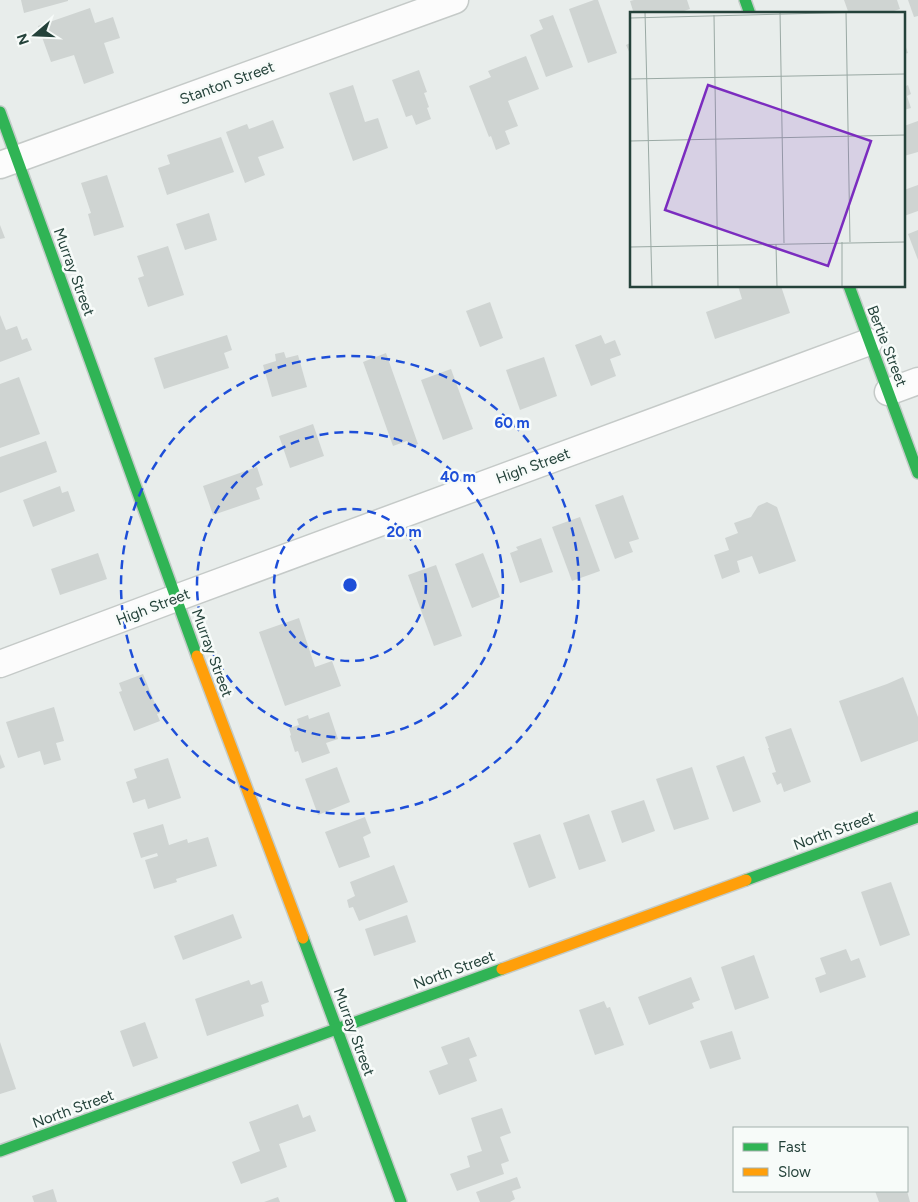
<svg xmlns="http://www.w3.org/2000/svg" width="918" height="1202" font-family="Figtree,sans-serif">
<rect width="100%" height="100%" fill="#e8edeb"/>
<g fill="#cfd4d2">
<path d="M21,0H68V1L24,13Z"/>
<path d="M594,0H598L617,53L588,63L569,9Z"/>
<path d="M634,0H687L690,9L684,11L685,14H653L652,12L645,14H634L630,1Z"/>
<path d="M844,0H897L900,9L894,11L895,14H849Z"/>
<path d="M908,0H918V16L914,17Z"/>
<path d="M90,8L95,23L113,17L120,38L104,43L114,73L84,84L74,55L51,62L38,26Z"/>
<path d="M553,15L573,67L546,77L530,35L543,29L539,20Z"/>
<path d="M632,42V58L626,45Z"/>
<path d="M904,42L908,53L904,54Z"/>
<path d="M526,56L539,89L508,101L518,126L505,131L510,144L496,150L491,136L489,137L469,86L491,77L488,71Z"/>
<path d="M419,70L427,92L424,93L429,107L427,108L431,119L416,125L412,115L406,117L392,80Z"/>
<path d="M353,85L365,122L378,118L388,148L353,161L329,93Z"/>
<path d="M908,85L911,94L907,96L911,108L904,110V87Z"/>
<path d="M273,120L284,148L258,157L265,175L245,183L226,132L247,124L249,129Z"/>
<path d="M918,121V152L904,156V126Z"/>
<path d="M221,137L234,172L167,195L158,168L170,164L167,155Z"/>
<path d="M107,175L124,227L94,236L88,214L91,213L81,183Z"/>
<path d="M918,185V211L904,216V190Z"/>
<path d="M209,213L217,240L185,250L176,224Z"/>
<path d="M0,225L5,238L0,239Z"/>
<path d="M918,230V260L908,234Z"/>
<path d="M168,246L184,295L148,307L138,278L144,276L137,256Z"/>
<path d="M738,286H781L790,313L715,339L706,312L742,299Z"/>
<path d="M490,302L503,338L480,347L466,311Z"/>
<path d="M0,315L6,330L17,326L22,340L27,338L32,350L0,362Z"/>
<path d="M227,335L232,350L224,353L229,368L164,389L154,358Z"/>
<path d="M601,335L605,344L615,340L621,355L610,359L616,376L591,386L575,345Z"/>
<path d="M284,352L286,358L298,355L307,387L272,397L263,365L276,361L275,354Z"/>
<path d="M386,353L418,444L410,447L407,441L393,446L363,362Z"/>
<path d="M544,357L557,396L520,410L506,370Z"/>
<path d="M451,369L473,429L443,440L421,380Z"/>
<path d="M19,377L40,434L0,448V384Z"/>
<path d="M313,424L324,456L290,468L279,436Z"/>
<path d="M46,441L57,472L0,493V457Z"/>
<path d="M257,467L263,485L256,488L260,499L213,515L203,486Z"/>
<path d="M60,486L62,493L68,491L75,511L33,527L23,500Z"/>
<path d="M623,495L639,539L629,542L633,552L615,559L595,505Z"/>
<path d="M767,502L777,507L796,561L759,574L752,556L737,561L740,572L722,579L714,555L729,550L725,538L738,533L734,523L751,517L758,506Z"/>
<path d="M580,517L600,571L572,581L552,527Z"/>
<path d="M541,538L553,572L520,583L510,553L518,550L516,547Z"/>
<path d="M98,553L107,579L60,595L51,569Z"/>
<path d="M483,553L500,597L472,608L455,564Z"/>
<path d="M436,565L462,636L434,646L408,575Z"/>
<path d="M299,618L315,667L332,661L341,686L285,706L259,632Z"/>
<path d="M143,674L156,706H157L160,713L157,714L160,721L134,731L119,692L122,691L119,683Z"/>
<path d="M903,677L918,717V741L861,762L839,701L887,684Z"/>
<path d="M54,707L64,741L56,743L61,760L44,765L40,751L18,758L6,722Z"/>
<path d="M329,712L338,739L326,743L330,753L302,763L298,751L295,752L290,736L291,735L289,728L299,725L297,719L308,715L309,719Z"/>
<path d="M791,728L811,782L784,792L781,783L777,785L772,773L776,772L768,748H769L765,737Z"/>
<path d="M0,754L5,767L0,769Z"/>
<path d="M744,756L761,802L733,812L716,766Z"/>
<path d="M168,758L181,798L148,809L145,799L133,803L126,782L137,778L134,769Z"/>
<path d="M337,767L350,802L318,815L305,779Z"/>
<path d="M692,767L709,819L674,830L656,779Z"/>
<path d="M644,800L655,831L622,843L611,811Z"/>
<path d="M589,814L606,861L579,870L563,823Z"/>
<path d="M365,817L371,833L363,837L370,857L339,868L325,832Z"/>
<path d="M163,824L169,845L187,839L188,843L208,837L217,866L176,879L177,882L154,889L145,860L158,856L157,853L141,858L133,833Z"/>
<path d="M540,834L556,878L529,888L513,843Z"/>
<path d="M394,865L408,902L359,921L353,907L349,908L347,900L355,896L350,882Z"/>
<path d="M891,882L910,935L880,946L861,892Z"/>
<path d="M233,914L242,938L183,960L174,936Z"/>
<path d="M407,915L416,942L374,956L365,929Z"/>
<path d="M846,949L851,961L859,958L866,977L820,993L815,978L826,974L820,958Z"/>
<path d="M754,955L769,998L735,1010L721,967Z"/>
<path d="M691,977L700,1000L692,1003L694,1008L649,1025L638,997Z"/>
<path d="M249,980L251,985L262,981L269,1002L261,1005L264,1016L207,1036L195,999Z"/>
<path d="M604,1001L607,1008L610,1007L624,1045L595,1055L579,1010Z"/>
<path d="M145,1022L158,1058L133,1067L120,1031Z"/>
<path d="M732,1031L741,1059L710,1069L700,1041Z"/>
<path d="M469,1037L477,1056L469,1059L477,1081L439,1095L429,1071L448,1064L441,1047Z"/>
<path d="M0,1042L16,1089L0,1094Z"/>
<path d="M298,1104L303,1118L310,1115L316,1131L279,1144L287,1167L241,1184L232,1162L260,1151L249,1122Z"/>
<path d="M502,1108L511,1133L500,1137L509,1161L501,1164L504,1174L457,1191L450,1174L470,1167L467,1156L482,1151L471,1118Z"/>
<path d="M517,1177L521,1188L512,1191L515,1199L510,1202H480L476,1192Z"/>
<path d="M53,1189L57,1202H34L32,1196Z"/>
<path d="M875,1191H907L910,1202H879Z"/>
<path d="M278,1197L280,1202H264Z"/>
</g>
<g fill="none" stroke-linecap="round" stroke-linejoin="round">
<defs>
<g id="street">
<path d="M0,165L455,0"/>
<path d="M888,392L918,381"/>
<path d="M0,664L176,598L869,342"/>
</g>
<g id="fast">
<path d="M745,0L750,14"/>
<path d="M0,112L197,656"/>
<path d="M849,286L918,473"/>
<path d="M746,880L918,817"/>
<path d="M303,938L401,1202"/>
<path d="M0,1151L502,969"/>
</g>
<g id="slow">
<path d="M197,656L303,938"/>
<path d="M502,969L746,880"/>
</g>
</defs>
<use href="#street" stroke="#c5cac8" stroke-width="29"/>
<use href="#fast" stroke="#c3cbc8" stroke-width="14"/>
<use href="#slow" stroke="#c3cbc8" stroke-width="14"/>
<use href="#street" stroke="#fcfcfc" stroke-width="26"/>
<use href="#fast" stroke="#30b455" stroke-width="11"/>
<use href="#slow" stroke="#ff9f0a" stroke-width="11"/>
</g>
<g fill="none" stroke="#1d4ed8" stroke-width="2.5" stroke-dasharray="9 6">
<circle cx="350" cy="585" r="76"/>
<circle cx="350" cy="585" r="153"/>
<circle cx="350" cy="585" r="229"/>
</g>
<g text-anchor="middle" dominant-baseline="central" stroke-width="5" stroke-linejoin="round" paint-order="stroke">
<g font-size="15" fill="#24423a" stroke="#f7fbf9">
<text transform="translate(227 83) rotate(-20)">Stanton Street</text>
<text transform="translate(74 272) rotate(70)">Murray Street</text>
<text transform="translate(887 346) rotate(69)">Bertie Street</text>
<text transform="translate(533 466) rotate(-20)">High Street</text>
<text transform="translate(153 607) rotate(-21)">High Street</text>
<text transform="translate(212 653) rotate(70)">Murray Street</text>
<text transform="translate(834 831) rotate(-20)">North Street</text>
<text transform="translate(454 970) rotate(-20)">North Street</text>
<text transform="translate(354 1032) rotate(70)">Murray Street</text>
<text transform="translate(73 1109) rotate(-20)">North Street</text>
</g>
</g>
<g transform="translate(630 12)">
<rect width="275" height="275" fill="#e8edeb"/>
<path fill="none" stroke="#9aa9a4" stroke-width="1" d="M15,0L22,275M150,0L154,231M216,0L220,230M84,3L88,275M0,6L235,0M0,67L275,62M0,129L275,123M212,230V275M146,232L147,275M0,235L275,230"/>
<path fill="#7b2cbf" fill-opacity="0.15" stroke="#7b2cbf" stroke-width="2.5" d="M78,73L241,129L198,254L35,198Z"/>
<rect width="275" height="275" fill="none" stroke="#24423a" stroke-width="2.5"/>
</g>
<circle cx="350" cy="585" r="8" fill="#1d4ed8" stroke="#f7fbf9" stroke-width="2.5"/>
<g font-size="15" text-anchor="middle" font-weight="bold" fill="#1d4ed8" stroke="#f7fbf9" stroke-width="5" stroke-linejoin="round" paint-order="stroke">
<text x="512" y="428">60 m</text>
<text x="458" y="482">40 m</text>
<text x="404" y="537">20 m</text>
</g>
<rect x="733" y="1127" width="175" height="65" fill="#f7fbf9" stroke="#a3b1ad"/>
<rect x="743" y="1143" width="25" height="8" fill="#30b455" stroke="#a3b1ad"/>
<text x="778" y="1152" font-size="15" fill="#24423a">Fast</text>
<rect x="743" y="1168" width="25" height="8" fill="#ff9f0a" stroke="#a3b1ad"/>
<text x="778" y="1177" font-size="15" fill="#24423a">Slow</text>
<g transform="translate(35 35) rotate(251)" stroke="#f7fbf9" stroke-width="4" paint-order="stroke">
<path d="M0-4L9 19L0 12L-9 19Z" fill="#24423a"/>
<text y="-8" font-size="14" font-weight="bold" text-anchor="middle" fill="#24423a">N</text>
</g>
</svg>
